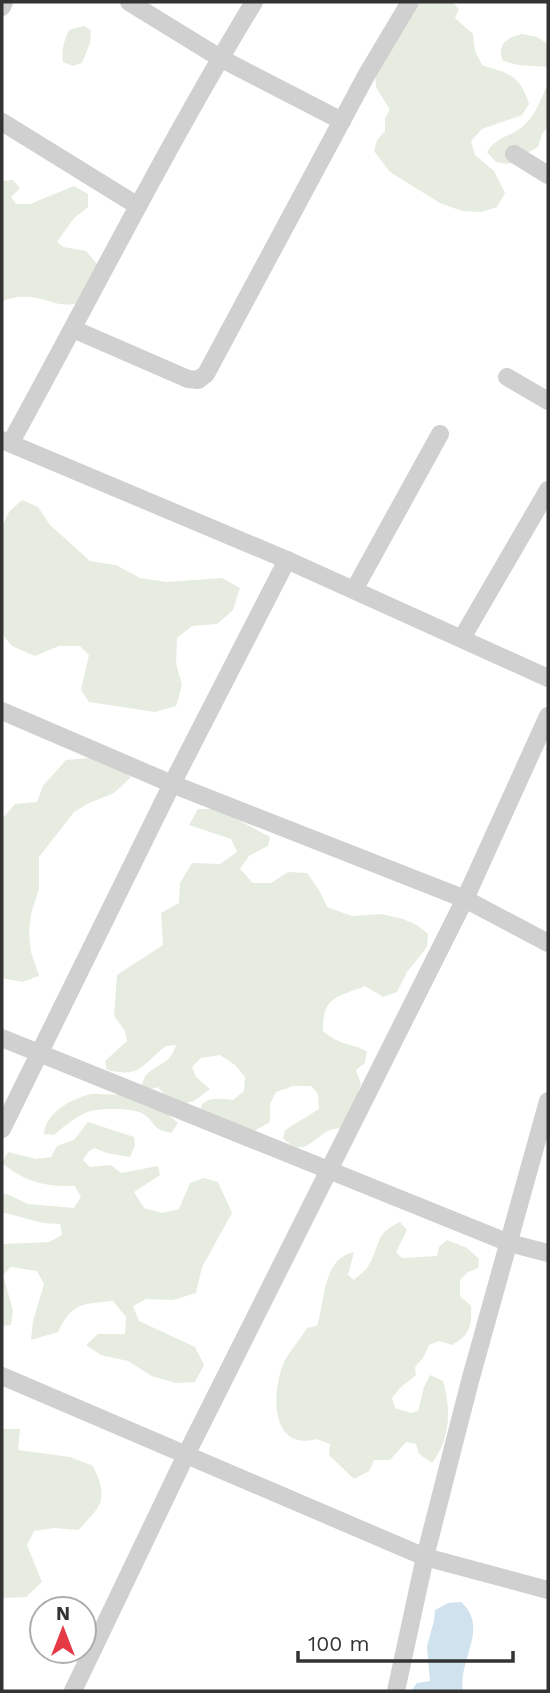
<svg xmlns="http://www.w3.org/2000/svg" width="550" height="1693" font-family="'Work Sans',sans-serif">
<rect width="100%" height="100%" fill="#fff"/>
<g fill="#e6ecdf">
<path d="M410,2H452L459,9L455,18L473,34L475,51L482,65C510,74 520,75 529,104L522,115L482,129L471,141L475,155L494,171L505,193L497,207L481,212L462,211L440,203L390,172L374,151L377,140L385,131V118L390,110L376,87L374,59Z"/>
<path d="M84,26L91,30L90,43L82,63L73,66L63,62C61,50 64,41 69,30Z"/>
<path d="M522,34L537,37L548,44V67L518,65L503,61C496,44 508,37 522,34Z"/>
<path d="M548,83V126L542,134L538,147L508,164L496,162L487,152C496,138 505,138 518,130C534,120 541,99 548,83Z"/>
<path d="M13,180L20,188L11,197L16,204H30L74,186L88,194V207L74,218L57,242L63,247L86,251L97,264L79,303C55,308 51,299 30,297C20,296 11,298 2,301V181Z"/>
<path d="M22,500L38,507L50,525L90,561L116,565L140,578L167,582L222,578L240,588L233,610L217,624L192,626L177,638L176,663L182,685L176,706L155,712L89,702L81,690L89,655L80,646H59L35,656L12,646L2,634V527L9,512Z"/>
<path d="M102,757L131,777L114,793L89,803L74,812L39,857V889L31,914L29,933L31,952L39,976L22,982L2,978V819L15,804L37,802L43,786L66,760Z"/>
<path d="M198,809H218L270,837L268,846L249,856L240,869L253,883H271L288,872L307,873L319,890L327,907L352,916L381,914L403,919L417,925L428,934L427,947L407,972L397,992L383,997L365,986C338,997 322,996 323,1031C335,1043 351,1044 367,1051L365,1063L356,1070L361,1084C353,1104 363,1108 349,1128C342,1128 332,1128 326,1132C311,1141 302,1158 283,1138L285,1130L319,1109L318,1094L311,1086H293L276,1092L270,1104V1122L254,1131L201,1111V1106C208,1096 222,1099 233,1100L244,1091L245,1077L235,1065L220,1055L201,1058L192,1067L196,1077L210,1089L194,1101L174,1106L158,1087L141,1092C143,1060 168,1073 176,1045L166,1046C141,1065 142,1078 107,1070L105,1061L127,1041L125,1031L114,1016L117,975L163,945L161,913L179,903L180,883L192,863L220,864L237,852L231,839L189,825Z"/>
<path d="M91,1094C129,1094 149,1096 178,1123L171,1133C151,1128 158,1126 145,1115C134,1107 97,1108 85,1113C73,1119 63,1127 54,1135L44,1134C46,1112 71,1099 91,1094Z"/>
<path d="M88,1122L134,1137L135,1145L130,1157L107,1153L94,1148L88,1152L83,1160L90,1167L111,1165L121,1173L158,1166L160,1175L134,1192L144,1208L162,1213L179,1209L190,1183L203,1178L218,1182L232,1213L202,1267L196,1293L173,1300L146,1299L133,1306L139,1321L195,1347L204,1365L195,1382L176,1383L152,1376L128,1361L101,1355L86,1345L98,1334H125L126,1317L113,1301C83,1304 72,1302 58,1332L31,1340L33,1321L44,1284L37,1271L11,1267L3,1275L13,1311L11,1325L2,1326V1244L49,1242L62,1235L60,1224L43,1223L2,1212V1194H7L28,1204L74,1208L81,1197L75,1186C46,1187 25,1182 2,1163L8,1152L36,1159L51,1157L57,1146L74,1140Z"/>
<path d="M400,1222L407,1230L396,1252L402,1258L437,1256L439,1247L447,1240L467,1248L479,1259L478,1268L468,1272L460,1280V1296L471,1306C472,1326 470,1335 452,1345L439,1341L429,1345L423,1358L415,1367L416,1375L400,1388L392,1398L395,1408L411,1413L418,1411L424,1387L430,1375L443,1381C451,1408 451,1439 432,1463L419,1454L416,1444L406,1442L390,1460H374L369,1471L354,1479L329,1455L330,1444L317,1439C269,1452 271,1390 285,1360C291,1349 301,1339 307,1328L317,1326C325,1302 322,1259 354,1252L348,1275L354,1280C358,1276 364,1272 367,1268C381,1247 373,1234 400,1222Z"/>
<path d="M2,1429H20L18,1450L70,1457L93,1466C109,1499 102,1506 78,1530L54,1528L34,1531L27,1545L42,1582L26,1597L2,1598Z"/>
</g>
<path fill="#cfe2ee" d="M461,1602C490,1628 458,1659 463,1691H411L417,1683L430,1681L427,1646L434,1621L435,1610L448,1603Z"/>
<g fill="none" stroke-linecap="round" stroke-linejoin="round">
<g stroke="#d0d0d0" stroke-width="18">
<path d="M129,2L220,58L342,121"/>
<path d="M2,7L4,2"/>
<path d="M2,122L138,206"/>
<path d="M514,154L548,175"/>
<path d="M73,329L188,379L198,380L206,374L367,74L410,2"/>
<path d="M507,377L548,401"/>
<path d="M2,440L287,560L548,678"/>
<path d="M11,442C92,295 167,145 254,2"/>
<path d="M354,590L440,434"/>
<path d="M462,638L548,490"/>
<path d="M2,711L172,784L465,899L548,943"/>
<path d="M2,1038L509,1243L548,1253"/>
<path d="M2,1129L172,784L287,560"/>
<path d="M2,1376L425,1557L548,1590"/>
<path d="M73,1691L186,1455L465,899L548,716"/>
<path d="M396,1691L425,1557L470,1381L548,1101"/>
</g>
</g>
<rect width="550" height="1693" fill="none" stroke="#333333" stroke-width="7"/>
<g transform="translate(63 1630)"><circle r="33" fill="#ffffff" stroke="#adadad" stroke-width="2"/>
<path d="M0-5L12 26L0 18L-12 26Z" fill="#e63946"/>
<text y="-10" font-size="19" font-weight="bold" text-anchor="middle" fill="#333333">N</text>
</g>
<path d="M298 1651v10h215v-10" fill="none" stroke="#333333" stroke-width="3.5"/>
<text x="308" y="1651" font-size="21" fill="#333333" stroke="#ffffff" stroke-width="5" paint-order="stroke">100 m</text>
</svg>
